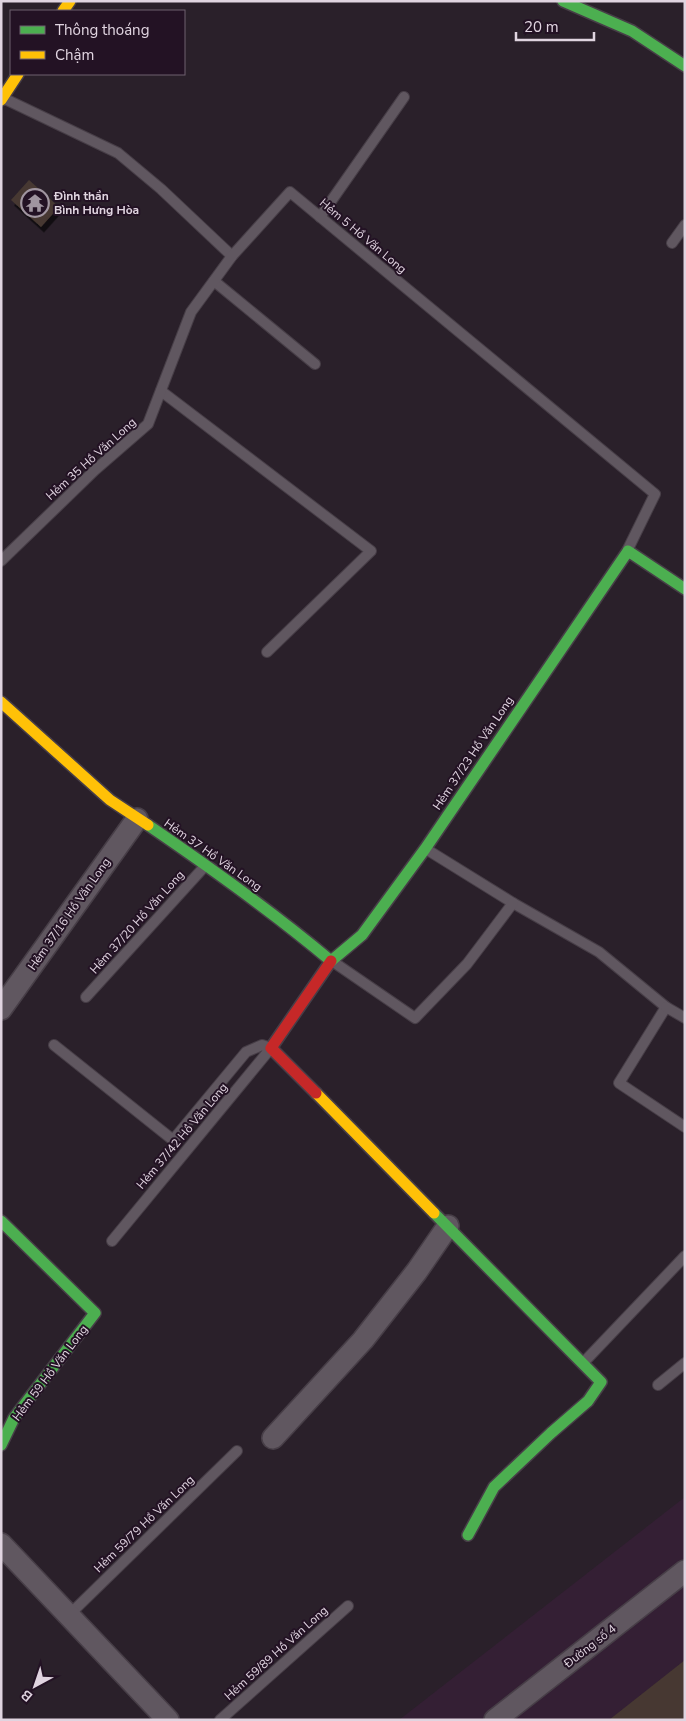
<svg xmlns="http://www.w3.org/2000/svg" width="686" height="1721" font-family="'Nunito Sans',sans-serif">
<defs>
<filter id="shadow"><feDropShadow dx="3" dy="5.5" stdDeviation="0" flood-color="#0009"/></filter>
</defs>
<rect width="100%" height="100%" fill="#2a202a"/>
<path fill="#341f34" d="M685,1497V1720H399Z"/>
<g fill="#463931" filter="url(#shadow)">
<path d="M29,180L59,207L41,227L11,200Z"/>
<path d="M685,1660V1720H609Z"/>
</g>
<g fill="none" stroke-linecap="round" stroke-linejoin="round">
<defs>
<g id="lane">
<path d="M3,98L118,153L161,189L232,256"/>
<path d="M320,217L404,97"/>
<path d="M672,243L685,225"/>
<path d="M214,281L315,364"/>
<path d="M161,391L371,551L267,652"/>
<path d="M1,561L95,470L148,424L191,312L232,256L290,192L655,494L628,549"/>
<path d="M426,849L513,903L599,952L666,1007L619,1083L685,1127"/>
<path d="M332,961L415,1018L467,964L513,903"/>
<path d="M86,997L205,866"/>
<path d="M666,1007L685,1018"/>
<path d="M54,1045L173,1140L246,1052L262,1045L271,1048L112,1241"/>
<path d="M584,1362L685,1256"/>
<path d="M658,1385L685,1363"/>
<path d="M69,1615L237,1451"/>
<path d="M220,1720L348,1606"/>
</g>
<g id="street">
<path d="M1,1009L137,819"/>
<path d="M273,1438L363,1340L417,1271L448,1226"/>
<path d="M1,1544L168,1720"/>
<path d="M495,1720L685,1571"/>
</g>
<g id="fast">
<path d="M563,1L632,31L685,66"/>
<path d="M148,825C211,868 273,912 331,961"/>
<path d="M331,961L362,935L425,849L628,551L685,589"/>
<path d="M434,1213L601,1382L588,1401L551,1433L494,1487L468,1535"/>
<path d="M1,1221L95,1313L14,1418L1,1445"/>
</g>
<g id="slow">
<path d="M63,11L70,1"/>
<path d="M1,100L18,74"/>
<path d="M1,702L110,800L148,825"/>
<path d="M316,1093L434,1213"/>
</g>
<path id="jam" d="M316,1093L271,1048L331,961"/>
</defs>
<use href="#lane" stroke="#473e47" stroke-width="12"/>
<use href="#street" stroke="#473e47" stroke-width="24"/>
<use href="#fast" stroke="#473e47" stroke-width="14"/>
<use href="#slow" stroke="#473e47" stroke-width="14"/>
<use href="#jam" stroke="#473e47" stroke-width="14"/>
<use href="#lane" stroke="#605760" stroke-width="10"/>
<use href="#street" stroke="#605760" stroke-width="21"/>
<use href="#fast" stroke="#4caf50" stroke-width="11"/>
<use href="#slow" stroke="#ffc107" stroke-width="11"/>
<use href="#jam" stroke="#c62828" stroke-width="11"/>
</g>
<defs>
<symbol id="temple-ring" viewBox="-11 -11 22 22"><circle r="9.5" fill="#231224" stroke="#a095a0" stroke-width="1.5"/><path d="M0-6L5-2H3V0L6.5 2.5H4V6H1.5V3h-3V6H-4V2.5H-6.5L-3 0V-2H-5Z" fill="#a095a0"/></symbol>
</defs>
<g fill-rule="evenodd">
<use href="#temple-ring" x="19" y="187" width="32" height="32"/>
</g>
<g text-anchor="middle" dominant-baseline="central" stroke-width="4" stroke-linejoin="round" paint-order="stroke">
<g font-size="12" font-weight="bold" fill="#e0d4e0" stroke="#231224" text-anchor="start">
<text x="54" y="196">Đình thần<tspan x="54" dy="14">Bình Hưng Hòa</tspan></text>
</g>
<g font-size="12" fill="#e0d4e0" stroke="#231224">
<text transform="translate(363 236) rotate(40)">Hẻm 5 Hồ Văn Long</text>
<text transform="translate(91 459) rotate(-42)">Hẻm 35 Hồ Văn Long</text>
<text transform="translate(473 753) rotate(-56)">Hẻm 37/23 Hồ Văn Long</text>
<text transform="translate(213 855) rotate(35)">Hẻm 37 Hồ Văn Long</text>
<text transform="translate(69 914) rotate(-55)">Hẻm 37/16 Hồ Văn Long</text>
<text transform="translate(137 922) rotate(-48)">Hẻm 37/20 Hồ Văn Long</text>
<text transform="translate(182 1136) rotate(-50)">Hẻm 37/42 Hồ Văn Long</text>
<text transform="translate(50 1373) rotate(-53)">Hẻm 59 Hồ Văn Long</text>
<text transform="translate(144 1524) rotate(-44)">Hẻm 59/79 Hồ Văn Long</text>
<text transform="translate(590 1646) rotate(-38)">Đường số 4</text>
<text transform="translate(276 1653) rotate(-42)">Hẻm 59/89 Hồ Văn Long</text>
</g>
</g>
<rect width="686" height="1721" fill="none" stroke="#e0d4e0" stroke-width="5"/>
<rect x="10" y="10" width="175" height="65" fill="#231224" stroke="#6f606f"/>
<rect x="20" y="26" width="25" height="8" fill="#4caf50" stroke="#6f606f"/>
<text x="55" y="35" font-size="15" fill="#e0d4e0">Thông thoáng</text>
<rect x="20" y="51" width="25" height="8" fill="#ffc107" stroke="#6f606f"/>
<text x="55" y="60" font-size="15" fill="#e0d4e0">Chậm</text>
<g transform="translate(35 1686) rotate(220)" stroke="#231224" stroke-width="4" paint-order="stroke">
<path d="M0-4L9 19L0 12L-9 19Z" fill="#e0d4e0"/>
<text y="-8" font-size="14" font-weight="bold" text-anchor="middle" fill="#e0d4e0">B</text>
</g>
<path d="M516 32v8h78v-8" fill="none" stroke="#e0d4e0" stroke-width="2.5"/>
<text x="524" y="32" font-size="15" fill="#e0d4e0" stroke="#231224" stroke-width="4" paint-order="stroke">20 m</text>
</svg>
